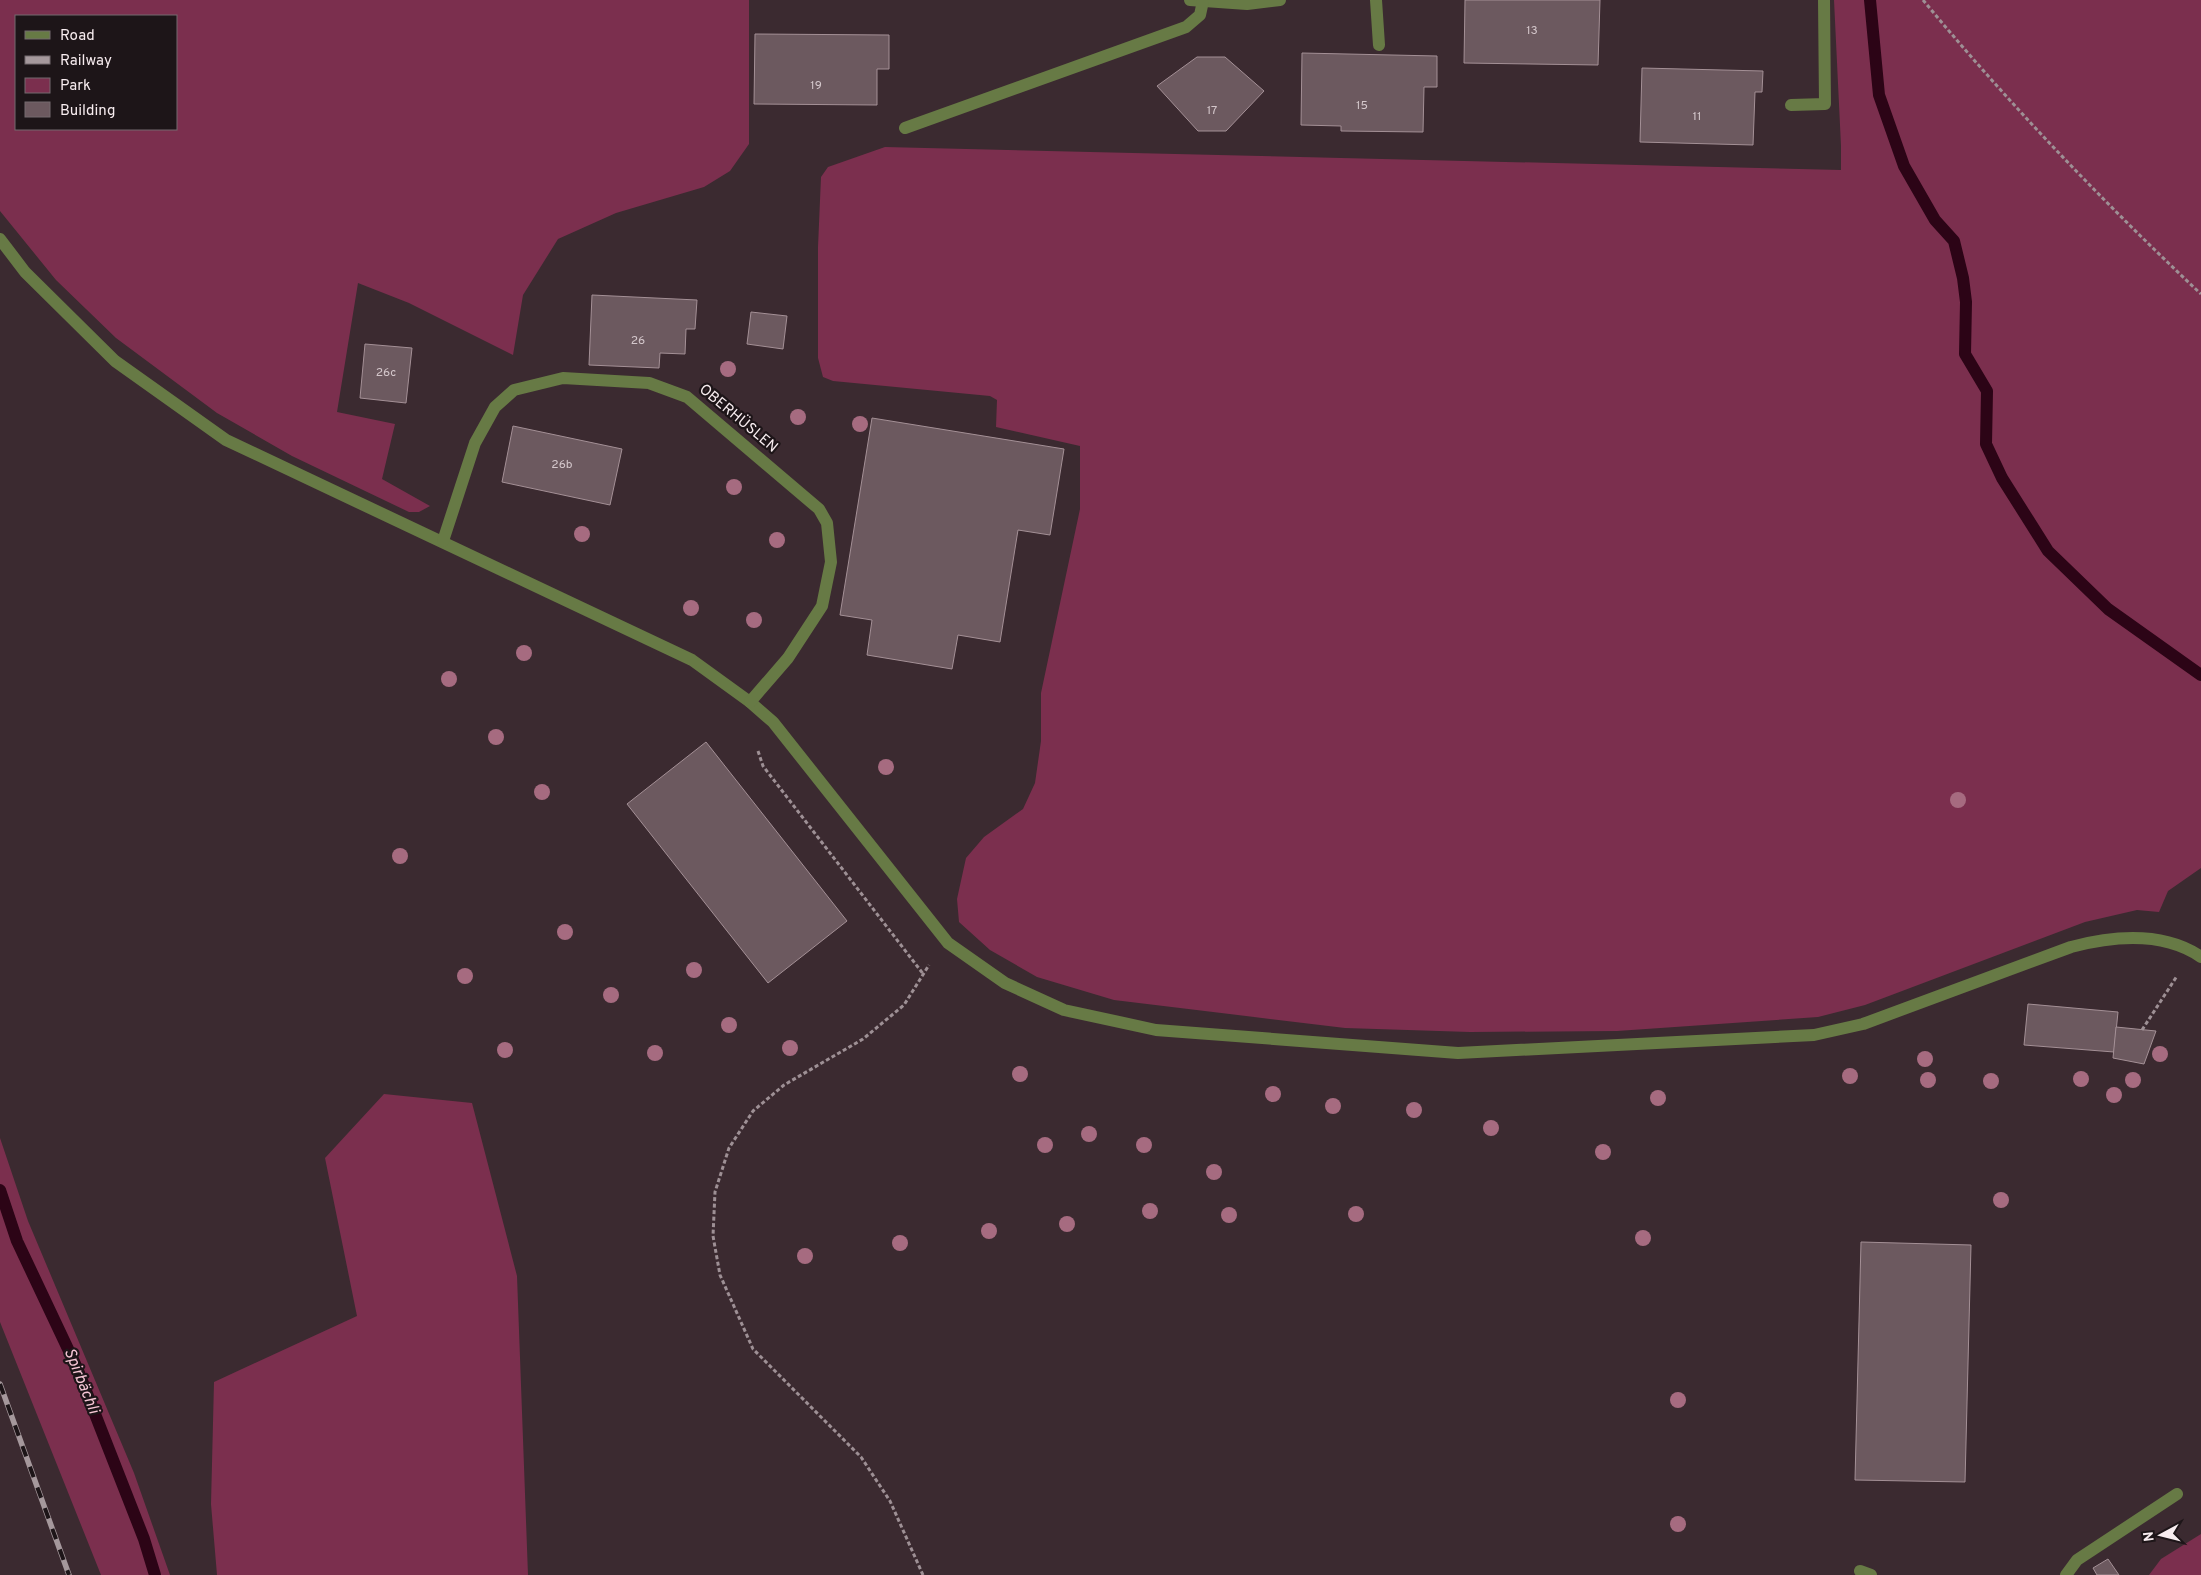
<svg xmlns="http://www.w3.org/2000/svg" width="2201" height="1575" font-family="Overpass,sans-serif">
<rect width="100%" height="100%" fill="#3b2a30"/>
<g fill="#7b2f4e" fill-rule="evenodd">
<path d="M0,0H749V144L730,171L704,187L616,213L558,239L523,295L513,355L409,303L358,283L337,412L395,424L382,479L430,506L419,512H409L292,456L217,413L116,338L56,280L0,211ZM16,16H176V129H16Z"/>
<path d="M1834,0H2201V868L2168,891L2159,912L2137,910L2085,922L1865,1005L1818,1017L1617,1031L1470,1032L1345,1028L1114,1000L1037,977L990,950L959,922L957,899L966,858L984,837L1023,809L1035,783L1041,741V693L1080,509V446L996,427L997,400L990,396L833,381L823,377L818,358V247L821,177L828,167L885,147L1841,170V146Z"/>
<path d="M384,1094L472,1103L517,1276L528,1575H217L211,1504L214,1382L357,1316L325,1158Z"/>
<path d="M0,1138L28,1221L134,1473L170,1575H101L0,1322Z"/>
<path d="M2201,1534V1575H2149L2161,1559Z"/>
</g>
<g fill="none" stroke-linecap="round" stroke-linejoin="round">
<g stroke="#2c0416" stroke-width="12">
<path d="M1870,0L1879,95L1904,166L1935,220L1954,241L1963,278L1966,302L1965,354L1987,391L1986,444L2002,478L2048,551L2108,609L2201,675"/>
<path d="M0,1190L17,1241L77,1368L144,1539L155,1575"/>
</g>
</g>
<g fill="#6c595f" stroke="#a49096">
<path d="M1465,0H1600L1598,65L1464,63Z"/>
<path d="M755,34L889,35V69H877V105L754,104Z"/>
<path d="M1302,53L1437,56V87H1424L1423,132L1341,131V126L1301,125Z"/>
<path d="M1197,57H1225L1264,91L1226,131H1198L1157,86Z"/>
<path d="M1642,68L1763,71L1762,92H1755L1753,145L1640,142Z"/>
<path d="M592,295L697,300L695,329H686L685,354L660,353L659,368L589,365Z"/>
<path d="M751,312L787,316L783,349L747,344Z"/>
<path d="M365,344L412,348L406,403L360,398Z"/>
<path d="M872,418L1064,449L1050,535L1018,530L1000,642L958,635L952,669L867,655L872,620L840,615Z"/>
<path d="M513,426L622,449L610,505L502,482Z"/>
<path d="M706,742L847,921L768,983L627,804Z"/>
<path d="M2028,1004L2118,1012L2114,1052L2024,1045Z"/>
<path d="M2116,1027L2156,1031L2144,1064L2113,1058Z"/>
<path d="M1861,1242L1971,1245L1965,1482L1855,1480Z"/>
<path d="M2108,1559L2119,1575H2097L2093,1568Z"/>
</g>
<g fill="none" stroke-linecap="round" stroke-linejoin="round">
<g stroke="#9e9095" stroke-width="3" stroke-dasharray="4 2.5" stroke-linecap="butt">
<path d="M1923,0C2009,104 2103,202 2201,294"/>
<path d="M758,751L763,766L924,975"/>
<path d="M2142,1030L2177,976"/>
<path d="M923,1575L890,1501L861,1457L753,1349L720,1275L713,1236L715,1192L729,1148L753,1111L784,1085L863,1039L904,1005L929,965"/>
</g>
<g stroke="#677a45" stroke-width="12">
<path d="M1190,0L1247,4L1280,0"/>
<path d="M1376,0L1379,45"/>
<path d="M1791,105L1825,104L1824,0"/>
<path d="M905,128L1186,27L1200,15L1203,1"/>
<path d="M0,239L25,272L115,361L226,440L692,660L750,702L773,722L948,943L1005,983L1064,1010L1156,1030L1458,1053L1814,1035L1863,1024L2071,947C2113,936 2163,931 2201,957"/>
<path d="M443,541L475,443L495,407L514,390L563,378L649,383L687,397L819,509L827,523L831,562L822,606L788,658L750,702"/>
<path d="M1860,1571L1871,1575"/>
<path d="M2066,1575L2077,1560L2177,1494"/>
</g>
<defs>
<path id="rail" d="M0,1384L69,1575"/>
</defs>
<use href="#rail" stroke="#a5989c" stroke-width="5.5"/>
<use href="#rail" stroke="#1d1518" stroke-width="4" stroke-dasharray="11" stroke-linecap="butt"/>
</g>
<g fill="#a66b80">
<circle cx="728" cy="369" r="8"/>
<circle cx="798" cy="417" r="8"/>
<circle cx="860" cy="424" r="8"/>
<circle cx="734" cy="487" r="8"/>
<circle cx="582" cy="534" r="8"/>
<circle cx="777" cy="540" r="8"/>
<circle cx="691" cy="608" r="8"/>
<circle cx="754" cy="620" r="8"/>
<circle cx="524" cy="653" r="8"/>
<circle cx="449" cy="679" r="8"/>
<circle cx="496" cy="737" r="8"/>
<circle cx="886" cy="767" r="8"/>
<circle cx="542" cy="792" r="8"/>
<circle cx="1958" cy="800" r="8"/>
<circle cx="400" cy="856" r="8"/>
<circle cx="565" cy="932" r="8"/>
<circle cx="694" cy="970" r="8"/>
<circle cx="465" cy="976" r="8"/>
<circle cx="611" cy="995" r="8"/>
<circle cx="729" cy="1025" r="8"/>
<circle cx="790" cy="1048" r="8"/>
<circle cx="505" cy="1050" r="8"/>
<circle cx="655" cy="1053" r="8"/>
<circle cx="2160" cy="1054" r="8"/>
<circle cx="1925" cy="1059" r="8"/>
<circle cx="1020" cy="1074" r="8"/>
<circle cx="1850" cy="1076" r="8"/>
<circle cx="2081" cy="1079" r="8"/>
<circle cx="1928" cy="1080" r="8"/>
<circle cx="2133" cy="1080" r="8"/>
<circle cx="1991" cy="1081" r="8"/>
<circle cx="1273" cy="1094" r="8"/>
<circle cx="2114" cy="1095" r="8"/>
<circle cx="1658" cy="1098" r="8"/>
<circle cx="1333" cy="1106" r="8"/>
<circle cx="1414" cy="1110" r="8"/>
<circle cx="1491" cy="1128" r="8"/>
<circle cx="1089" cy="1134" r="8"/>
<circle cx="1045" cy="1145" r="8"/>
<circle cx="1144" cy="1145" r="8"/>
<circle cx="1603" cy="1152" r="8"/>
<circle cx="1214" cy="1172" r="8"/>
<circle cx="2001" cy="1200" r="8"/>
<circle cx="1150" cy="1211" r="8"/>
<circle cx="1356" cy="1214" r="8"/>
<circle cx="1229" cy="1215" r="8"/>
<circle cx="1067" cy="1224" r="8"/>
<circle cx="989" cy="1231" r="8"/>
<circle cx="1643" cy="1238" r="8"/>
<circle cx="900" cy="1243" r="8"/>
<circle cx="805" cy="1256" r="8"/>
<circle cx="1678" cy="1400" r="8"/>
<circle cx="1678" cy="1524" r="8"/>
</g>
<g text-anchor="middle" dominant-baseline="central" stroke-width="4.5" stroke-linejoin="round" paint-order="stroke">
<g font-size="12" fill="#d4c7cb">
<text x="1532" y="31">13</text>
<text x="816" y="86">19</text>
<text x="1362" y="106">15</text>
<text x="1212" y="111">17</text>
<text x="1697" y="117">11</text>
<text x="638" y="341">26</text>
<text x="386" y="373">26c</text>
<text x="562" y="465">26b</text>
</g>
<g font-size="15" fill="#f7ecef" stroke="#1d1518">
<text transform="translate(738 419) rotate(40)">OBERHÜSLEN</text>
</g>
<g font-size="16" font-style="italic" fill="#f7c7d6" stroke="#1d1518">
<text transform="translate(81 1381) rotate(68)">Spirbächli</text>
</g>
</g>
<rect x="15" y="15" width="162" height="115" fill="#1d1518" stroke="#746b6e"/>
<rect x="25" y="31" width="25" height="8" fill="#677a45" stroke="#746b6e"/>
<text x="60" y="40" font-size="15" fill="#f7ecef">Road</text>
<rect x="25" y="56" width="25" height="8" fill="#a5989c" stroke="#746b6e"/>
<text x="60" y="65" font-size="15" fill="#f7ecef">Railway</text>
<rect x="25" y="78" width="25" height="15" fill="#7b2f4e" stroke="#746b6e"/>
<text x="60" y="90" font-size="15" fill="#f7ecef">Park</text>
<rect x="25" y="102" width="25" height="15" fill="#6c595f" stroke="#746b6e"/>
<text x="60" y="115" font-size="15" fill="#f7ecef">Building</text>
<g transform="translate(2161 1535) rotate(263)" stroke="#1d1518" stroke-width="4" paint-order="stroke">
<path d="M0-4L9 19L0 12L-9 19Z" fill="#f7ecef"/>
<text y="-8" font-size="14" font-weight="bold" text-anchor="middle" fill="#f7ecef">N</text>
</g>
</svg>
